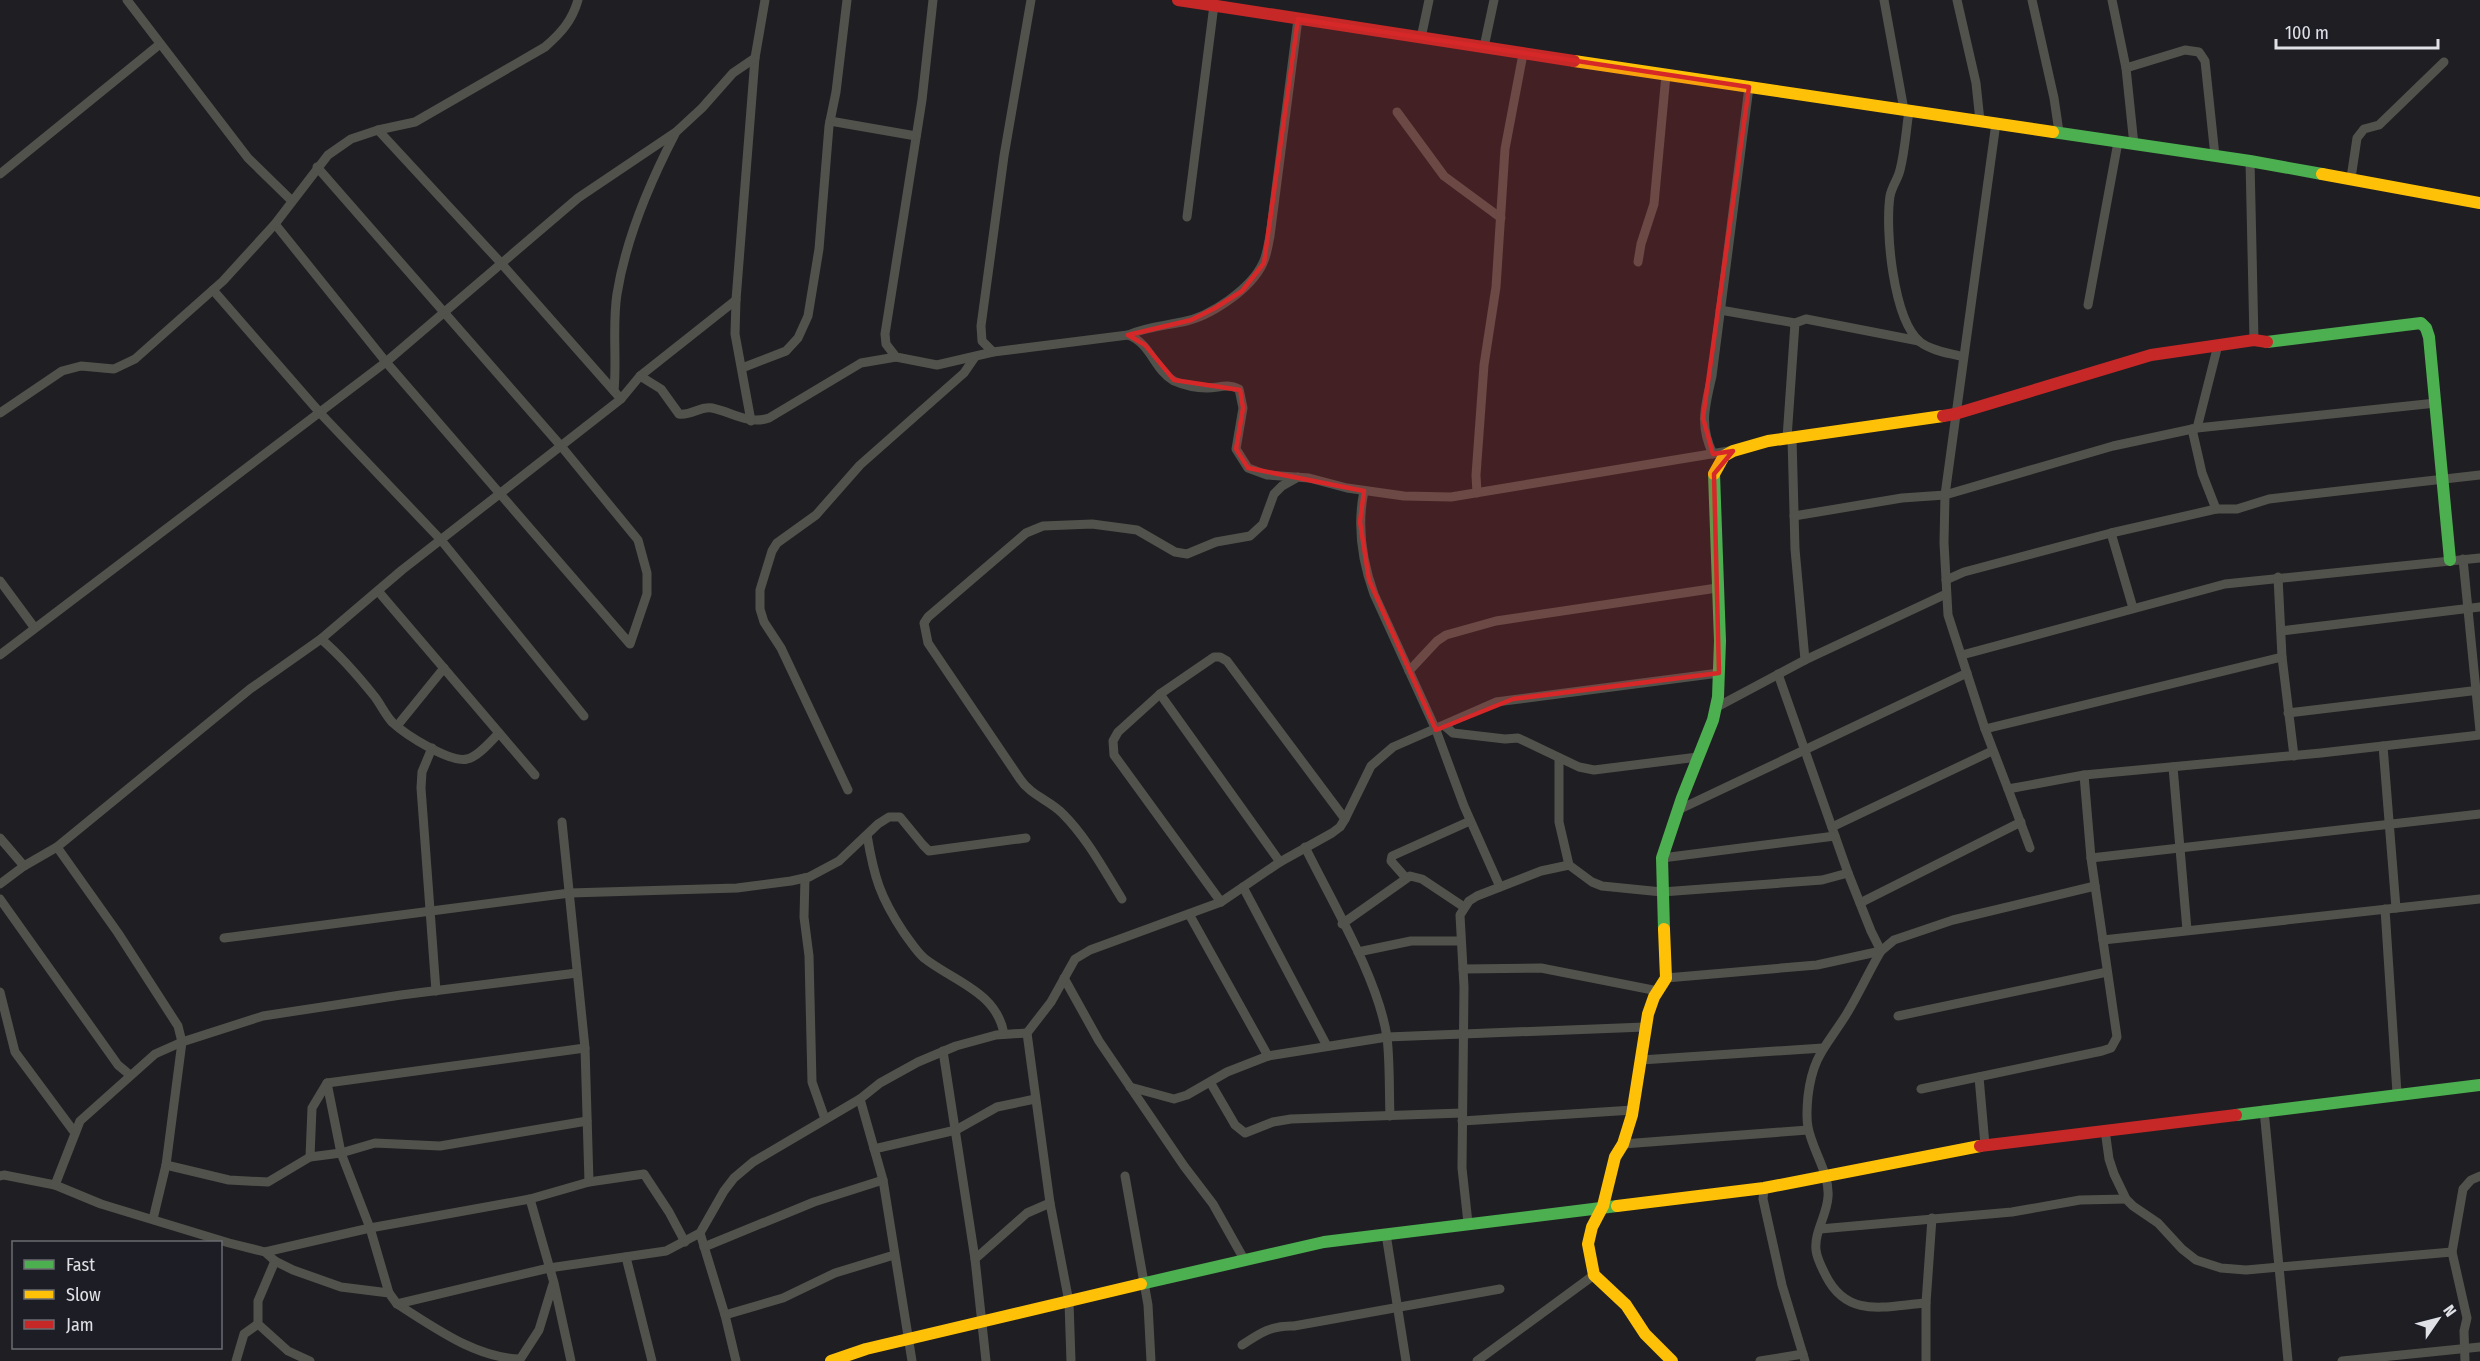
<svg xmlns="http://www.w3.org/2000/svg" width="2480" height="1361" font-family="'Fira Sans Condensed',sans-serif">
<rect width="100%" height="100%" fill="#1f1f23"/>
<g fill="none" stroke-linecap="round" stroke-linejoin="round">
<g stroke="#52524c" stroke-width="9">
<path d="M127,0L248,158L292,201"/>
<path d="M933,0L922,100L885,334L886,344L896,357L937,365L993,352L1128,335C1151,343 1154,370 1174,381C1183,385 1197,388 1207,388C1219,388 1227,383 1239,389L1243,408L1236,449L1248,468L1267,475L1309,478L1347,488L1404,496L1451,497L1729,451"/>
<path d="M1884,0L1904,110"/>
<path d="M1957,0L1976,83L1980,121"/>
<path d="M2032,0L2054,98L2059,132"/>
<path d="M2112,0L2126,68L2134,145"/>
<path d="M1421,38L1429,0"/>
<path d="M1484,47L1494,0"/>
<path d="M2126,68L2185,50L2199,52L2205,61L2215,156"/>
<path d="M1909,111C1906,130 1905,151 1900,170C1898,179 1892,186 1890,196C1885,230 1893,319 1920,342C1932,351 1949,353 1963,357"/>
<path d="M1397,112L1444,176L1501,218"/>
<path d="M830,121L916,136"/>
<path d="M378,130L501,263L621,399L640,376L736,300"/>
<path d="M2250,161L2254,340"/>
<path d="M0,174L160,44"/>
<path d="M2351,178L2357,138L2364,129L2379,125L2444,62"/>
<path d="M1187,217L1214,5"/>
<path d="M275,224L386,362L630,644L647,594V573L638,540L561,446L317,167"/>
<path d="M1638,262L1641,244L1654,204L1666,75"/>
<path d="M213,290L321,414L441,540L584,716"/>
<path d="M2088,305L2118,142"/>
<path d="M1720,310L1795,323"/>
<path d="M1128,335C1146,327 1163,326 1182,322C1210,317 1251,289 1263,263C1267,255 1268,245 1270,236L1298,19"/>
<path d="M993,352L982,341L981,326L1004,156L1031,0"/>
<path d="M742,368L786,351L798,338L808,316L819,249L829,126L836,92L847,0"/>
<path d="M640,376L661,389L679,414C691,416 700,406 712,408C732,412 748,425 769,418L861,363L896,357"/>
<path d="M614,391C617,359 612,325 617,294C626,238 649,184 675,134"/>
<path d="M0,413L62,371L81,366L114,369L135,359L223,281L275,224L328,155L351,139L378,130L415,122L545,47C561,33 572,21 578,0"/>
<path d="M751,421L735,334L736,300L755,58L765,0"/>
<path d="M2197,428L2436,403"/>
<path d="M2192,429L2202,473L2216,509"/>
<path d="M1787,438L1795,323L1806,319L1919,341"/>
<path d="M1792,438L1795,549L1805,660"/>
<path d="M1713,454C1699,425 1705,407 1712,376L1749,87"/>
<path d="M1364,491C1357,525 1362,561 1374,594L1436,730L1464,806L1500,887"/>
<path d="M1477,493L1476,475L1484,365L1496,287L1505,149L1523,54"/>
<path d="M1794,516L1902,498L1945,495L2113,446L2197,428L2218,345"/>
<path d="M2111,533L2133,608"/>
<path d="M2463,559L2480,731"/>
<path d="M1946,580L1964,572L2111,533L2216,509H2237L2269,499L2480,475"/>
<path d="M0,581L34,627"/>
<path d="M378,591L535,775"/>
<path d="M2281,631L2480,607"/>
<path d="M321,639C341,656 359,677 375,697C381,705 386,716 393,723C406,735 450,763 467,759C478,757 491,741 499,733"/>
<path d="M0,655L386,362L578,198L676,132L702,108L733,73L755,58"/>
<path d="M1962,655L2225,584L2480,558"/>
<path d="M2282,657L2294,756"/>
<path d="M1409,671L1437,641L1446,635L1496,621L1717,588"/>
<path d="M1778,674L1848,873L1871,931L1881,951C1869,971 1859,994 1846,1015C1826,1047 1813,1055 1808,1096C1807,1106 1806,1117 1808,1127C1812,1150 1830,1173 1828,1197C1827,1215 1814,1232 1816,1250C1817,1259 1822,1268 1826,1276C1848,1319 1885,1306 1926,1303V1361"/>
<path d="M1160,694L1280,862"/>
<path d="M1715,708L1805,660L1946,594"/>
<path d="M2288,713L2480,690"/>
<path d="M397,726L444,668"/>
<path d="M1445,726L1453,733L1505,739L1518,738L1579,767L1594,770L1698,757"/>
<path d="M1985,729L2282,657L2278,577"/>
<path d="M2383,746L2396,908"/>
<path d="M432,748L422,772L421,788L436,991"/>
<path d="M1559,758V822L1569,865"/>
<path d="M2173,767L2187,930"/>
<path d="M2084,775L2321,753L2480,735"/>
<path d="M2008,789L2030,848"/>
<path d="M848,790L781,648L764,622L760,609V590L772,551L777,543L816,515L860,465L964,373L975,357"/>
<path d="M1678,810L1967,673"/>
<path d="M562,822L585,1048L589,1182"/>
<path d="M1832,827L1992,751"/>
<path d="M867,835C874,877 880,897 904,933C910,941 916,951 924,958C953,981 997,992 1004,1034"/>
<path d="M0,838L24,866"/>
<path d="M57,847L118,933L178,1026L182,1042L166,1165L153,1219"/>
<path d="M1305,847C1332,902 1378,978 1387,1037C1390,1063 1389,1090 1390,1116"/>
<path d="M1662,858L1835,836"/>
<path d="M2091,858L2480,814"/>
<path d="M805,878L804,917L809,956L812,1082L825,1119"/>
<path d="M1406,878L1391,861L1392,856L1470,821"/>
<path d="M0,884L24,866L57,847L250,689L321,639L402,570L621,399"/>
<path d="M1243,887L1327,1046"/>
<path d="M0,899L118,1065L130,1075"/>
<path d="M1122,899C1104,870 1087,838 1063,814C1050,800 1031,796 1020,779L928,643L924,623L928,617L1026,533L1043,526L1092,524L1137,530L1175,552L1187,554L1216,542L1250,536L1263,524L1274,494L1282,486L1298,477"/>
<path d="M1221,902L1114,755L1113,741L1118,732L1160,694L1214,657H1220L1227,661L1345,819"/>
<path d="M1860,903L2021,822"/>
<path d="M2385,909L2397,1093"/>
<path d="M1189,914L1268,1056"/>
<path d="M1342,924L1410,876L1422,879L1464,907"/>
<path d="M224,938L570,893L737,888L791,881L809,877L839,861L878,824L889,817H900L923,845L929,851L1026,838"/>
<path d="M2103,940L2480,899"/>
<path d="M1358,952L1411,941H1460"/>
<path d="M1463,969L1541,968L1658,991"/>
<path d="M1064,978L1099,1041L1184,1166L1213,1204L1245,1261"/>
<path d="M1666,978L1817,965L1881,951L1894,940L1953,920L2095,886"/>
<path d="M0,992L15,1052L75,1133"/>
<path d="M1898,1016L2107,972"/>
<path d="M943,1051L975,1259L986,1361"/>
<path d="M1641,1060L1823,1048"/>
<path d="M1979,1077L1985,1145"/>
<path d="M1210,1082L1235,1125L1245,1133L1273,1122L1291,1119L1462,1113"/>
<path d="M327,1083L341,1153L370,1228L389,1293"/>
<path d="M1130,1087L1174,1099L1187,1095L1227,1072L1268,1056L1387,1037L1645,1027"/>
<path d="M1921,1089L2102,1051L2111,1048L2117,1037L2091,858L2084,775L2008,789L1985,729L1948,615L1944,543L1945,495L1996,123"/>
<path d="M860,1099L883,1180L912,1361"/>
<path d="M2264,1110L2288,1361"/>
<path d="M1462,1121L1633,1110"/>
<path d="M2105,1130L2109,1159L2114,1174L2126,1199L2133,1206L2158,1223L2182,1249L2196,1260L2221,1268L2246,1270L2452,1252"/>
<path d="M1623,1144L1808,1130"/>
<path d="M874,1149L956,1130L997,1107L1035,1099"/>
<path d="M310,1157L312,1108L327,1083L585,1048"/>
<path d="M166,1165L229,1180L268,1182L310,1157L341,1153L375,1143L440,1146L587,1121"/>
<path d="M0,1176L4,1175L55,1185L101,1204L229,1243L265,1252L275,1261L293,1270L341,1287L389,1293L397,1304C434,1327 475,1358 520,1359"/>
<path d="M1125,1176L1148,1305L1151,1361"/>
<path d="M55,1185L80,1121L155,1054L182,1042L263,1016L401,995L577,973"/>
<path d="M1764,1188L1763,1199L1782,1285L1805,1361"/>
<path d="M530,1199L554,1283L571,1361"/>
<path d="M1468,1223L1462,1168L1464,987L1460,915L1469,901L1477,896L1541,871L1569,865L1592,882L1602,886L1662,892L1822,880L1848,873"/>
<path d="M1820,1229L2012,1212L2080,1200L2126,1199"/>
<path d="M700,1233L725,1315L736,1361"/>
<path d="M1386,1234L1406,1361"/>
<path d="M704,1247L814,1202L883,1180"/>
<path d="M265,1252L370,1228L530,1199L589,1182L644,1174L669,1212L685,1242"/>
<path d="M626,1257L652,1361"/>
<path d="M975,1259L1027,1213L1050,1203"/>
<path d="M275,1261L258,1301V1324L288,1351L310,1361"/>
<path d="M1926,1303L1932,1218"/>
<path d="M397,1304L549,1268L666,1251L700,1233L724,1191L734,1178L753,1162L860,1099L880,1083L918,1062L956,1046L996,1035L1027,1033"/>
<path d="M725,1315L783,1298L835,1273L894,1255"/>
<path d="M1242,1345C1260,1333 1272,1325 1294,1326L1500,1289"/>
<path d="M236,1361L244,1334L258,1324"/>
<path d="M519,1361L539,1330L553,1284"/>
<path d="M1071,1361L1069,1302L1050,1203L1027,1033L1051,1002L1075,959L1090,950L1221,902L1280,862L1332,833L1340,827L1345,819L1371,766L1393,747L1496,702L1719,673"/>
<path d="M1477,1361L1594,1275"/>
<path d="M1760,1361L1803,1354"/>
<path d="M2342,1361L2480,1347"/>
<path d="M2465,1361L2464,1331L2467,1318L2452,1252L2463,1189L2471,1180L2480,1176"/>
</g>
<g stroke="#4caf50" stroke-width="12">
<path d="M2053,132L2250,161L2322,174"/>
<path d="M2267,342L2421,323L2426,328L2429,337L2450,560"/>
<path d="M1664,929L1662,858L1682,798L1713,720L1718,697L1720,641L1714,474"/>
<path d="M2236,1115L2480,1085"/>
<path d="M1141,1284L1324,1242L1617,1206"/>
</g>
<g stroke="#ffc107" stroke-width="12">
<path d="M1574,61L2053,132"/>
<path d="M2322,174L2480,203"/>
<path d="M1714,474L1724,456L1733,451L1768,441L1943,416"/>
<path d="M1664,929L1666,978L1654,997L1648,1014L1632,1115L1623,1144L1615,1157L1603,1206L1592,1227L1588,1244L1594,1275L1626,1305L1645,1334L1672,1361"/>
<path d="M1617,1206L1764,1188L1980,1146"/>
<path d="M831,1361L866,1349L1141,1284"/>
</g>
<g stroke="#c62828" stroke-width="12">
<path d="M1178,0L1574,61"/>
<path d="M1943,416L1955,414L2151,355L2254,340L2267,342"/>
<path d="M1980,1146L2236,1115"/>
</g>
</g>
<path fill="#d62828" fill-opacity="0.2" stroke="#d62828" stroke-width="4.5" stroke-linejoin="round" d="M1298,19L1749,87L1703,418L1713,454L1733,451L1714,474L1719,673L1513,699L1436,730L1369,580L1360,522L1364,491L1248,468L1236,449L1243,408L1240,390L1174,380L1145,345L1128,335L1191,320L1215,308L1242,291L1264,263Z"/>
<rect x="12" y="1241" width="210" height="108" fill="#1d1e25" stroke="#6b6c72" stroke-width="1.5"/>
<rect x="24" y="1260" width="30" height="9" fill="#4caf50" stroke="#6b6c72" stroke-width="1.5"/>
<text x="66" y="1271" font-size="18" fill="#e0e1e6">Fast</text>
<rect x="24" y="1290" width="30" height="9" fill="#ffc107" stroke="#6b6c72" stroke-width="1.5"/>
<text x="66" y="1301" font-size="18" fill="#e0e1e6">Slow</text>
<rect x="24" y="1320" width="30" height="9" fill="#c62828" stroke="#6b6c72" stroke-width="1.5"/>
<text x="66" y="1331" font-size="18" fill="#e0e1e6">Jam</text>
<g transform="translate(2438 1319) rotate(55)" stroke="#1d1e25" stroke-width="4.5" paint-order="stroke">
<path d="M0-4.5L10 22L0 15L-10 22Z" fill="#e0e1e6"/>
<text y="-9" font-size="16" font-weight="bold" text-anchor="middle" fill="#e0e1e6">N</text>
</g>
<path d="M2276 39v9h162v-9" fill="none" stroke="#e0e1e6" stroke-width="3"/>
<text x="2285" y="39" font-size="18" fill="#e0e1e6" stroke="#1d1e25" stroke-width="4.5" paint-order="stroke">100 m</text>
</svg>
